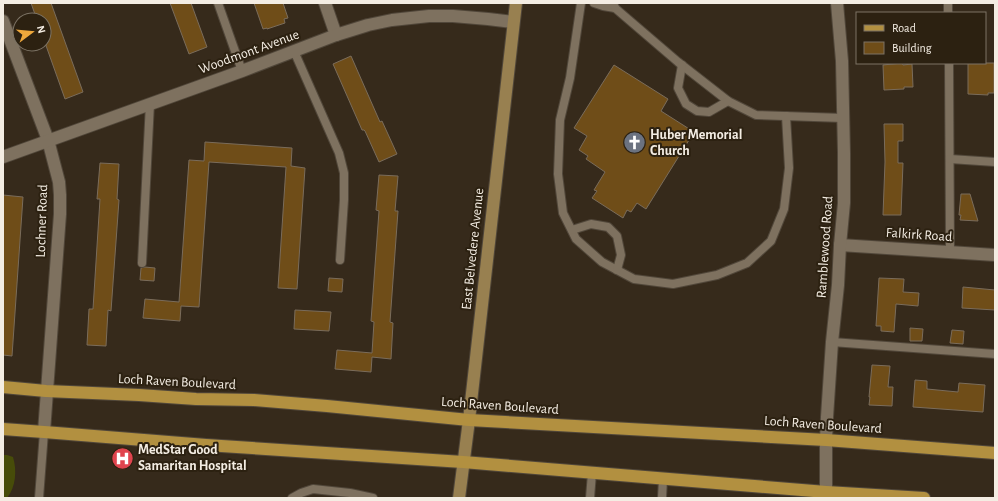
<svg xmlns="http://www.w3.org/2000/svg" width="998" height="501" font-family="'Alegreya Sans',sans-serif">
<rect width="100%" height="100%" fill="#362a1b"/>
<path fill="#474c09" d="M3,455H7L13,457C17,470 16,487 7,498H3Z"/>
<g fill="#6f4d18" stroke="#7a6c5b">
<path d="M31,3H51L83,92L65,99L44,40V20H37Z"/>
<path d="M170,3H191L207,47L189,54Z"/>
<path d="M254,3H283L288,18L284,19L285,23L267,29V28L263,29Z"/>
<path d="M351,56L380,122L382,121L397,154L379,162L365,131L364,130H362L333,64Z"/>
<path d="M902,63L903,65L912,64L913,87H904V89L884,90L883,65Z"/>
<path d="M968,63H994V93H988V95L968,94Z"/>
<path d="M614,65L668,99L661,111L694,132L646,209L637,203L631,212L627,210L623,218L592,198L597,191L594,190L605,172L586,159L588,156L579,150L587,136L574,128Z"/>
<path d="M884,124H903V141H898V163H903L901,215H883L885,162Z"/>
<path d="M205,142L292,148L291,166L305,168L297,289L278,288L286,167L209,162L199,307L181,306L180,321L143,318L145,299L179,302L189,160L204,161Z"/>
<path d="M100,163L119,164L117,199L119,200L111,311L108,310L106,346L87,345L89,309H93L100,199H97Z"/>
<path d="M379,175L398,176L395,211H398L390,322L393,323L391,359L372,357L371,372L335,369L337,350L372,353L374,322L371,321L379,211L376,210Z"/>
<path d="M961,194H970L978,221L960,220L961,215H959Z"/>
<path d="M3,195L23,197L12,356L3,355Z"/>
<path d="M145,267L155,268L154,281L140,280L141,268Z"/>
<path d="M329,278L343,279L342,292L328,291Z"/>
<path d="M879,278L904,279L903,292L919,293L918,306L896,304L894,332L881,331V326H876Z"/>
<path d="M963,287L995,290V310L962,308Z"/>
<path d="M295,310L331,312L329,331L294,329Z"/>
<path d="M910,328L923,329L922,341H910Z"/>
<path d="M952,330L964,331L963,344L950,343Z"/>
<path d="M872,365L890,366L888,387H893L892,406L869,405L870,397H869Z"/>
<path d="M915,380L927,381V389L958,392L959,383L985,385L983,412L913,407Z"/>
</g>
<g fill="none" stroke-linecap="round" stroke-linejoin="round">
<defs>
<g id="lane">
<path d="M218,3L242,71"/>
<path d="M581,3L570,78L560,120L558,174L563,213L576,239L602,262L634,279L673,284L717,275L747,263L771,241L784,209L789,168L786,116"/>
<path d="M594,3L603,6L615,8"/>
<path d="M613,3L615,8L678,62L728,101L756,115L843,118"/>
<path d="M948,3V13"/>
<path d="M294,51L339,153L344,173V200L340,260"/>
<path d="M949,63L950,252"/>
<path d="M682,65L678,88L686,104L697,111L709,112L728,101"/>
<path d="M950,159L995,162"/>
<path d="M572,230L591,224L608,227L617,236L621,255L617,270"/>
<path d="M142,263L150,103"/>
<path d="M832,342L995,354"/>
<path d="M39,498L44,432"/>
<path d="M292,498L301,493L313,489L350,493L373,498"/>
<path d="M590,498L592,473"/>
<path d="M662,498L663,479"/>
</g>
<g id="street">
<path d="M325,3L336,35"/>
<path d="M3,21L48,140L59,182L60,195V214L44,432"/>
<path d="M3,157L242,71L336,35L368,25L392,20L429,16H453L488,19L513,22"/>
<path d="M840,245L995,255"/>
<path d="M826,492V440L827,417L832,342L838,285L840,245L844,203V153L842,61L837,3"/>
</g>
<path id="secondary" d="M459,498L469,420L516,3"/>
<g id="primary">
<path d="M3,387L46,391L139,395L196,399L254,400L327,406L469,420L826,440L995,453"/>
<path d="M3,429L44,432L206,445L463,462L826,492L924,498"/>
</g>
</defs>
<use href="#lane" stroke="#51473a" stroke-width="10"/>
<use href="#street" stroke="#51473a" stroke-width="14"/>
<use href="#secondary" stroke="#51473a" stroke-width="14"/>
<use href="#primary" stroke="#51473a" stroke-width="14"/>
<use href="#lane" stroke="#7e715f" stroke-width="8"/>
<use href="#street" stroke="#7e715f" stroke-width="12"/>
<use href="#secondary" stroke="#988050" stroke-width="12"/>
<use href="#primary" stroke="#b29040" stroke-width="12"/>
</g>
<defs>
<symbol id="church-disc" viewBox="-11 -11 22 22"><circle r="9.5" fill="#6b7280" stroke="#2c2111"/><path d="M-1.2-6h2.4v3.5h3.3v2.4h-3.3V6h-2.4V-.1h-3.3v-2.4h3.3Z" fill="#fff"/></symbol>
<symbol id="hospital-disc" viewBox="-11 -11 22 22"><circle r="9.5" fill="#e0444e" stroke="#2c2111"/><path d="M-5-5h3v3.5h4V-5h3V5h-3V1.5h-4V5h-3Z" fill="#fff"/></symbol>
</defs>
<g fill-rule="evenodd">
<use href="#church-disc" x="622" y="130" width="25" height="25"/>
<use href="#hospital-disc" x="110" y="446" width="25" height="25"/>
</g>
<g text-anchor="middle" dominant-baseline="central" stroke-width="4" stroke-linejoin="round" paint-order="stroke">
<g font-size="14" fill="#f4ede3" stroke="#2c2111">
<text transform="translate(249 52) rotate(-20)">Woodmont Avenue</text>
<text transform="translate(42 221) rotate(-88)">Lochner Road</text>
<text transform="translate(919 235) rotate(4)">Falkirk Road</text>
<text transform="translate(825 247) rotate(-86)">Ramblewood Road</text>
<text transform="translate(473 249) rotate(-84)">East Belvedere Avenue</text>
<text transform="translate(177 382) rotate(3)">Loch Raven Boulevard</text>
<text transform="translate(500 406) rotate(4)">Loch Raven Boulevard</text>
<text transform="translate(823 425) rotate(4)">Loch Raven Boulevard</text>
</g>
<g font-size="14" font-weight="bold" fill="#f4ede3" stroke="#2c2111" text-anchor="start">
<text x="650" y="135">Huber Memorial<tspan x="650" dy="16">Church</tspan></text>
<text x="138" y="450">MedStar Good<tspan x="138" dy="16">Samaritan Hospital</tspan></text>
</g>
</g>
<rect width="998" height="501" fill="none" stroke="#f4ede3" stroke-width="8"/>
<rect x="856" y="12" width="130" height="52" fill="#2c2111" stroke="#7c7365"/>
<rect x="864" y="25" width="20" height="6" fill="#b29040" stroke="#7c7365"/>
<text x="892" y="32" font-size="12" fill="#f4ede3">Road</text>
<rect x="864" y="42" width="20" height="12" fill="#6f4d18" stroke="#7c7365"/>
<text x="892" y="52" font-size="12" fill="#f4ede3">Building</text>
<g transform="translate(32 32) rotate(74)"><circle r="19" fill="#2c2111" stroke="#7c7365"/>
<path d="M0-3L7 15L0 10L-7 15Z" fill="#eea83c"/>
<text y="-6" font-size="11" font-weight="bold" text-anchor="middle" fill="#f4ede3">N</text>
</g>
</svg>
